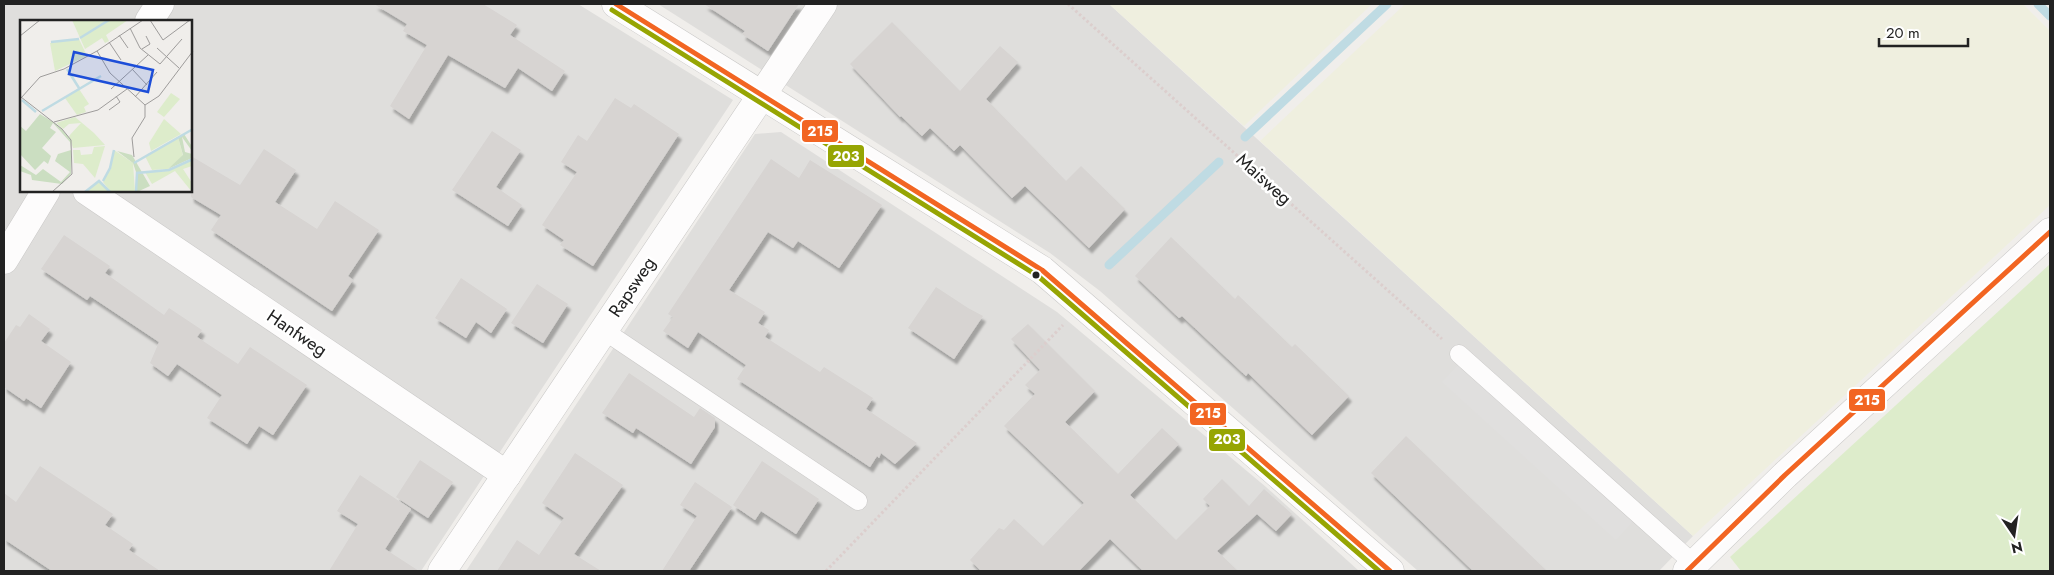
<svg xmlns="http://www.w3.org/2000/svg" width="2054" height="575" font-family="Jost,sans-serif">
<defs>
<filter id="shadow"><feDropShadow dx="3" dy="5.5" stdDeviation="1" flood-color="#0004"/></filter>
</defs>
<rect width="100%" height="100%" fill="#f0eeeb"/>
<g fill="#dfdedc" fill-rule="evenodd">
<path d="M4,4H578L733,100L421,571H4ZM21,21H191V191H21Z"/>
<path d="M658,4H1109L1693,536L1659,571H1418L1100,291L1050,253Z"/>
<path d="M781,132L1057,312L1266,487L1359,571H466L755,134Z"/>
</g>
<g fill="#efefdf">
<path d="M1109,4H1372L1244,126Z"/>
<path d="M1405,4H2023L2050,31V205L1693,536L1260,141Z"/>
</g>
<path fill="#ddeccb" d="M2050,264V571H1741L1730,557Z"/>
<path fill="#e0dfde" d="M1462,361L1635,519L1616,540L1442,382Z"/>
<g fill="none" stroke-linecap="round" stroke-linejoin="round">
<g stroke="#bfdbe3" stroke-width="9">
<path d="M2038,4L2050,16"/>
<path d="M1245,137L1387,4"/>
<path d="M1109,265L1219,162"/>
</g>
</g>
<g fill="#d7d4d2" filter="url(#shadow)">
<path d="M374,4H483L517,25L510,35L565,71L552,91L518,68L505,88L448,55L409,119L390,106L427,45L403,31L407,24Z"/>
<path d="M704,4H799L768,51L742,34L745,31Z"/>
<path d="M892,22L960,91L1000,46L1018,62L986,99L1066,181L1081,166L1125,209L1089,248L1025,186L1012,198L960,145L954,151L930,128L922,136L901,116L900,117L850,64Z"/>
<path d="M615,98L631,108L634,104L679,134L593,266L560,245L564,240L542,225L577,172L561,162L578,135L587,141Z"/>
<path d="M492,131L521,150L496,187L522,205L508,226L452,190Z"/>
<path d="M264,149L296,170L275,202L317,229L335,201L379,230L348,276L353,280L332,311L211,230L221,215L191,197V156L240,185Z"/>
<path d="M771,159L799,178L810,160L882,205L839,268L798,241L793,248L768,232L729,290L765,312L758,323L769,330L765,337L820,372L824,367L873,398L866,409L917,443L895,464L881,453L879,458L877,456L870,467L763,396L737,379L746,365L698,332L688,348L663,331L673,317L668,314Z"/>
<path d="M64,235L110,266L105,273L164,315L169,308L202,330L197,337L238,364L250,347L307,385L273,435L259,426L247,444L207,418L222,395L177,364L168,376L150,363L159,342L90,296L87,300L41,269Z"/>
<path d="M1171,237L1235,299L1238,295L1292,347L1295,344L1349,396L1312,435L1248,373L1246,376L1182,316L1179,318L1135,276Z"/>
<path d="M461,278L507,309L491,333L476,322L466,338L435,318Z"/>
<path d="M537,284L568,304L543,343L511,323Z"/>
<path d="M936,287L968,308L983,316L954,359L908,328Z"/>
<path d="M29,314L50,329L41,341L71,362L41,408L26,398L24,401L4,387V343L16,325L20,327Z"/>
<path d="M1028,324L1095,391L1065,422L1118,474L1162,428L1179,444L1130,495L1176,540L1210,506L1203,499L1222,479L1249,506L1264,489L1292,514L1276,531L1257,514L1217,551L1238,571H1143L1110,539L1079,571H981L970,560L999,528L1004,530L1014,519L1043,546L1084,503L1004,426L1035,394L1025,385L1040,370L1011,339Z"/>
<path d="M629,373L694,417L700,408L715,418V427L691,464L636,428L633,433L602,413Z"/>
<path d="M1406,436L1477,504L1547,571H1473L1371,473Z"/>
<path d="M575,453L623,485L574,554L601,571H497L517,540L539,555L564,518L542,503Z"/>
<path d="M420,460L453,482L428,518L396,497Z"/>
<path d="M762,461L819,499L796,534L761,511L755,520L733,505Z"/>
<path d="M40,466L113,514L105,525L133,544L129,550L160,571H52L4,539V493L16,502Z"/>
<path d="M360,475L411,509L385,549L419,571H329L358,524L337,511Z"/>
<path d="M695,482L732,507L689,571H662L697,516L680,505Z"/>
</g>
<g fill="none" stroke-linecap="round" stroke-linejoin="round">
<defs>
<g id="lane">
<path d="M603,330L858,501"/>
<path d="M1459,354L1694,564"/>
</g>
<g id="street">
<path d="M616,4L1042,270L1390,571"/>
<path d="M149,21L160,4"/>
<path d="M87,191L507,475"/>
<path d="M4,260L46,191"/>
<path d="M442,571L823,4"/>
<path d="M1687,571L1785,475L2050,232"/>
</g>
</defs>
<use href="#lane" stroke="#c9c8c7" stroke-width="19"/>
<use href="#street" stroke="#c9c8c7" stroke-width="29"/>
<g stroke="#dccecd" stroke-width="3" stroke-dasharray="2.5 2.5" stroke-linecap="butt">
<path d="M1068,4L1442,339"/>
<path d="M826,571L1063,325"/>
</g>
<use href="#lane" stroke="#fdfcfc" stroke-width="18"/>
<use href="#street" stroke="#fdfcfc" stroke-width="28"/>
<defs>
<g id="bus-1">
<path d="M616,4L1042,270L1390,571"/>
<path d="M1687,571L1785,475L2050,232"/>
</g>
<path id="bus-2" d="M612,10L1038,276L1379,571"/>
</defs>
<use href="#bus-1" stroke="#fff" stroke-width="9"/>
<use href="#bus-2" stroke="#fff" stroke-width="9"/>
<use href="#bus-1" stroke="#f26522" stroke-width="5"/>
<use href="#bus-2" stroke="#96a503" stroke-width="5"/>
</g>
<circle fill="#222" stroke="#fff" stroke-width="2" cx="1036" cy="275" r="4.5"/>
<g text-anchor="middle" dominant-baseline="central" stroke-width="5" stroke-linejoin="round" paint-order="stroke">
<g font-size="18" fill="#222" stroke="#fff">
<text transform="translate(1264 179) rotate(42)">Maisweg</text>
<text transform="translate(632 287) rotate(-56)">Rapsweg</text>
<text transform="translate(297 333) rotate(34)">Hanfweg</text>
</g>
</g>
<g transform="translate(20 20)">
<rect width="172" height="172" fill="#f0eeeb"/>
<path d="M52,0H108L86,15L89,21L85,23L82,18L65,29ZM59,19L67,36L35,51L30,23ZM59,69L69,84L64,87L66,92L57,95L45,78ZM151,73L160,79L144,97L137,92ZM55,97L74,113L85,125L53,128L49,116L61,103L49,104L43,109L36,103ZM144,99L161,114L131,131L129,123ZM158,117L163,136L148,149L132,150L125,136ZM85,126L75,158L63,144L54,143L53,130H60L61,135L72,134L74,127ZM94,130L113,143L115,172H65L79,161L90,171L83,162L91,148ZM172,139V146L163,149L172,163V172L155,151L132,164L125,152L149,151Z" fill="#ddeccb"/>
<path d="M20,94L33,102L42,109L51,120V154L42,164L12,160L11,155L0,151V145L16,155L23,149L41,162L50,152L35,141L38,134L51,130L50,122L33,103L30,108L36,112L22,128L31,136L28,144L24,141L15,150L0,134V106L6,111ZM164,114L173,128L172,131L162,117L165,132L172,134V138L148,149L163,135L158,117ZM97,131L112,135L130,166L117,172V155L113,143Z" fill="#cbdec1"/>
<path fill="none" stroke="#bfdbe3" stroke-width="2.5" d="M60,18L89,0M31,22L59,19M47,49L59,68M2,80L16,92M22,91L81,56M114,143L173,109M83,161L90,148L94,130M65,172L79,161L90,172M116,172L117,153L149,150L173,139"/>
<path fill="none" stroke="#9e9c9b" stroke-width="1" d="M130,0L143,20L170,0M110,8L120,28L140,44L162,19M99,15L108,28M0,16L20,0M89,22L101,40M137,28L159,48M122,29L130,24L126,16M77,31L90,53L125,85L139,76L173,31M112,49L127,65M91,69L128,35M1,77L42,109L51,120L52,154L32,172M115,77L137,52M1,78L20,57L44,49L77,31L123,0M89,90L100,82L96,76M34,102L78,90L107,69M114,137L112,118L125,97V85"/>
<path fill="#1d4ed8" fill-opacity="0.15" stroke="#1d4ed8" stroke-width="2.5" d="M54,32L133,50L128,72L49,54Z"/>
<rect width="172" height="172" fill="none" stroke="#222" stroke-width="2.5"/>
</g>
<g stroke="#fff" stroke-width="2">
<rect x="801" y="119" width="38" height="24" rx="5" fill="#f26522"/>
<rect x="827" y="144" width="38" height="24" rx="5" fill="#96a503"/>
<rect x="1848" y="388" width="38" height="24" rx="5" fill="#f26522"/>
<rect x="1189" y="402" width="38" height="24" rx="5" fill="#f26522"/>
<rect x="1208" y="428" width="38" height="24" rx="5" fill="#96a503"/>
</g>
<g font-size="14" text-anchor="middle" font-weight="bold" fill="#fff">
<text x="820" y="136">215</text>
<text x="846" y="161">203</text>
<text x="1867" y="405">215</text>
<text x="1208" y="418">215</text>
<text x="1227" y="444">203</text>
</g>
<rect width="2054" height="575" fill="none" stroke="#222222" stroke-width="10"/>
<g transform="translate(2014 535) rotate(167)" stroke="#ffffff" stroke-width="4" paint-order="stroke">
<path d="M0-4L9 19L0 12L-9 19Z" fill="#222222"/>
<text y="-8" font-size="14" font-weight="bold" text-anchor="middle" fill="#222222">N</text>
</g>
<path d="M1879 38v8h89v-8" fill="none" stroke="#222222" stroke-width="2.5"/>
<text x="1886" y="38" font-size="15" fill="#222222" stroke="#ffffff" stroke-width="4" paint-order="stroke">20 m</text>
</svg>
